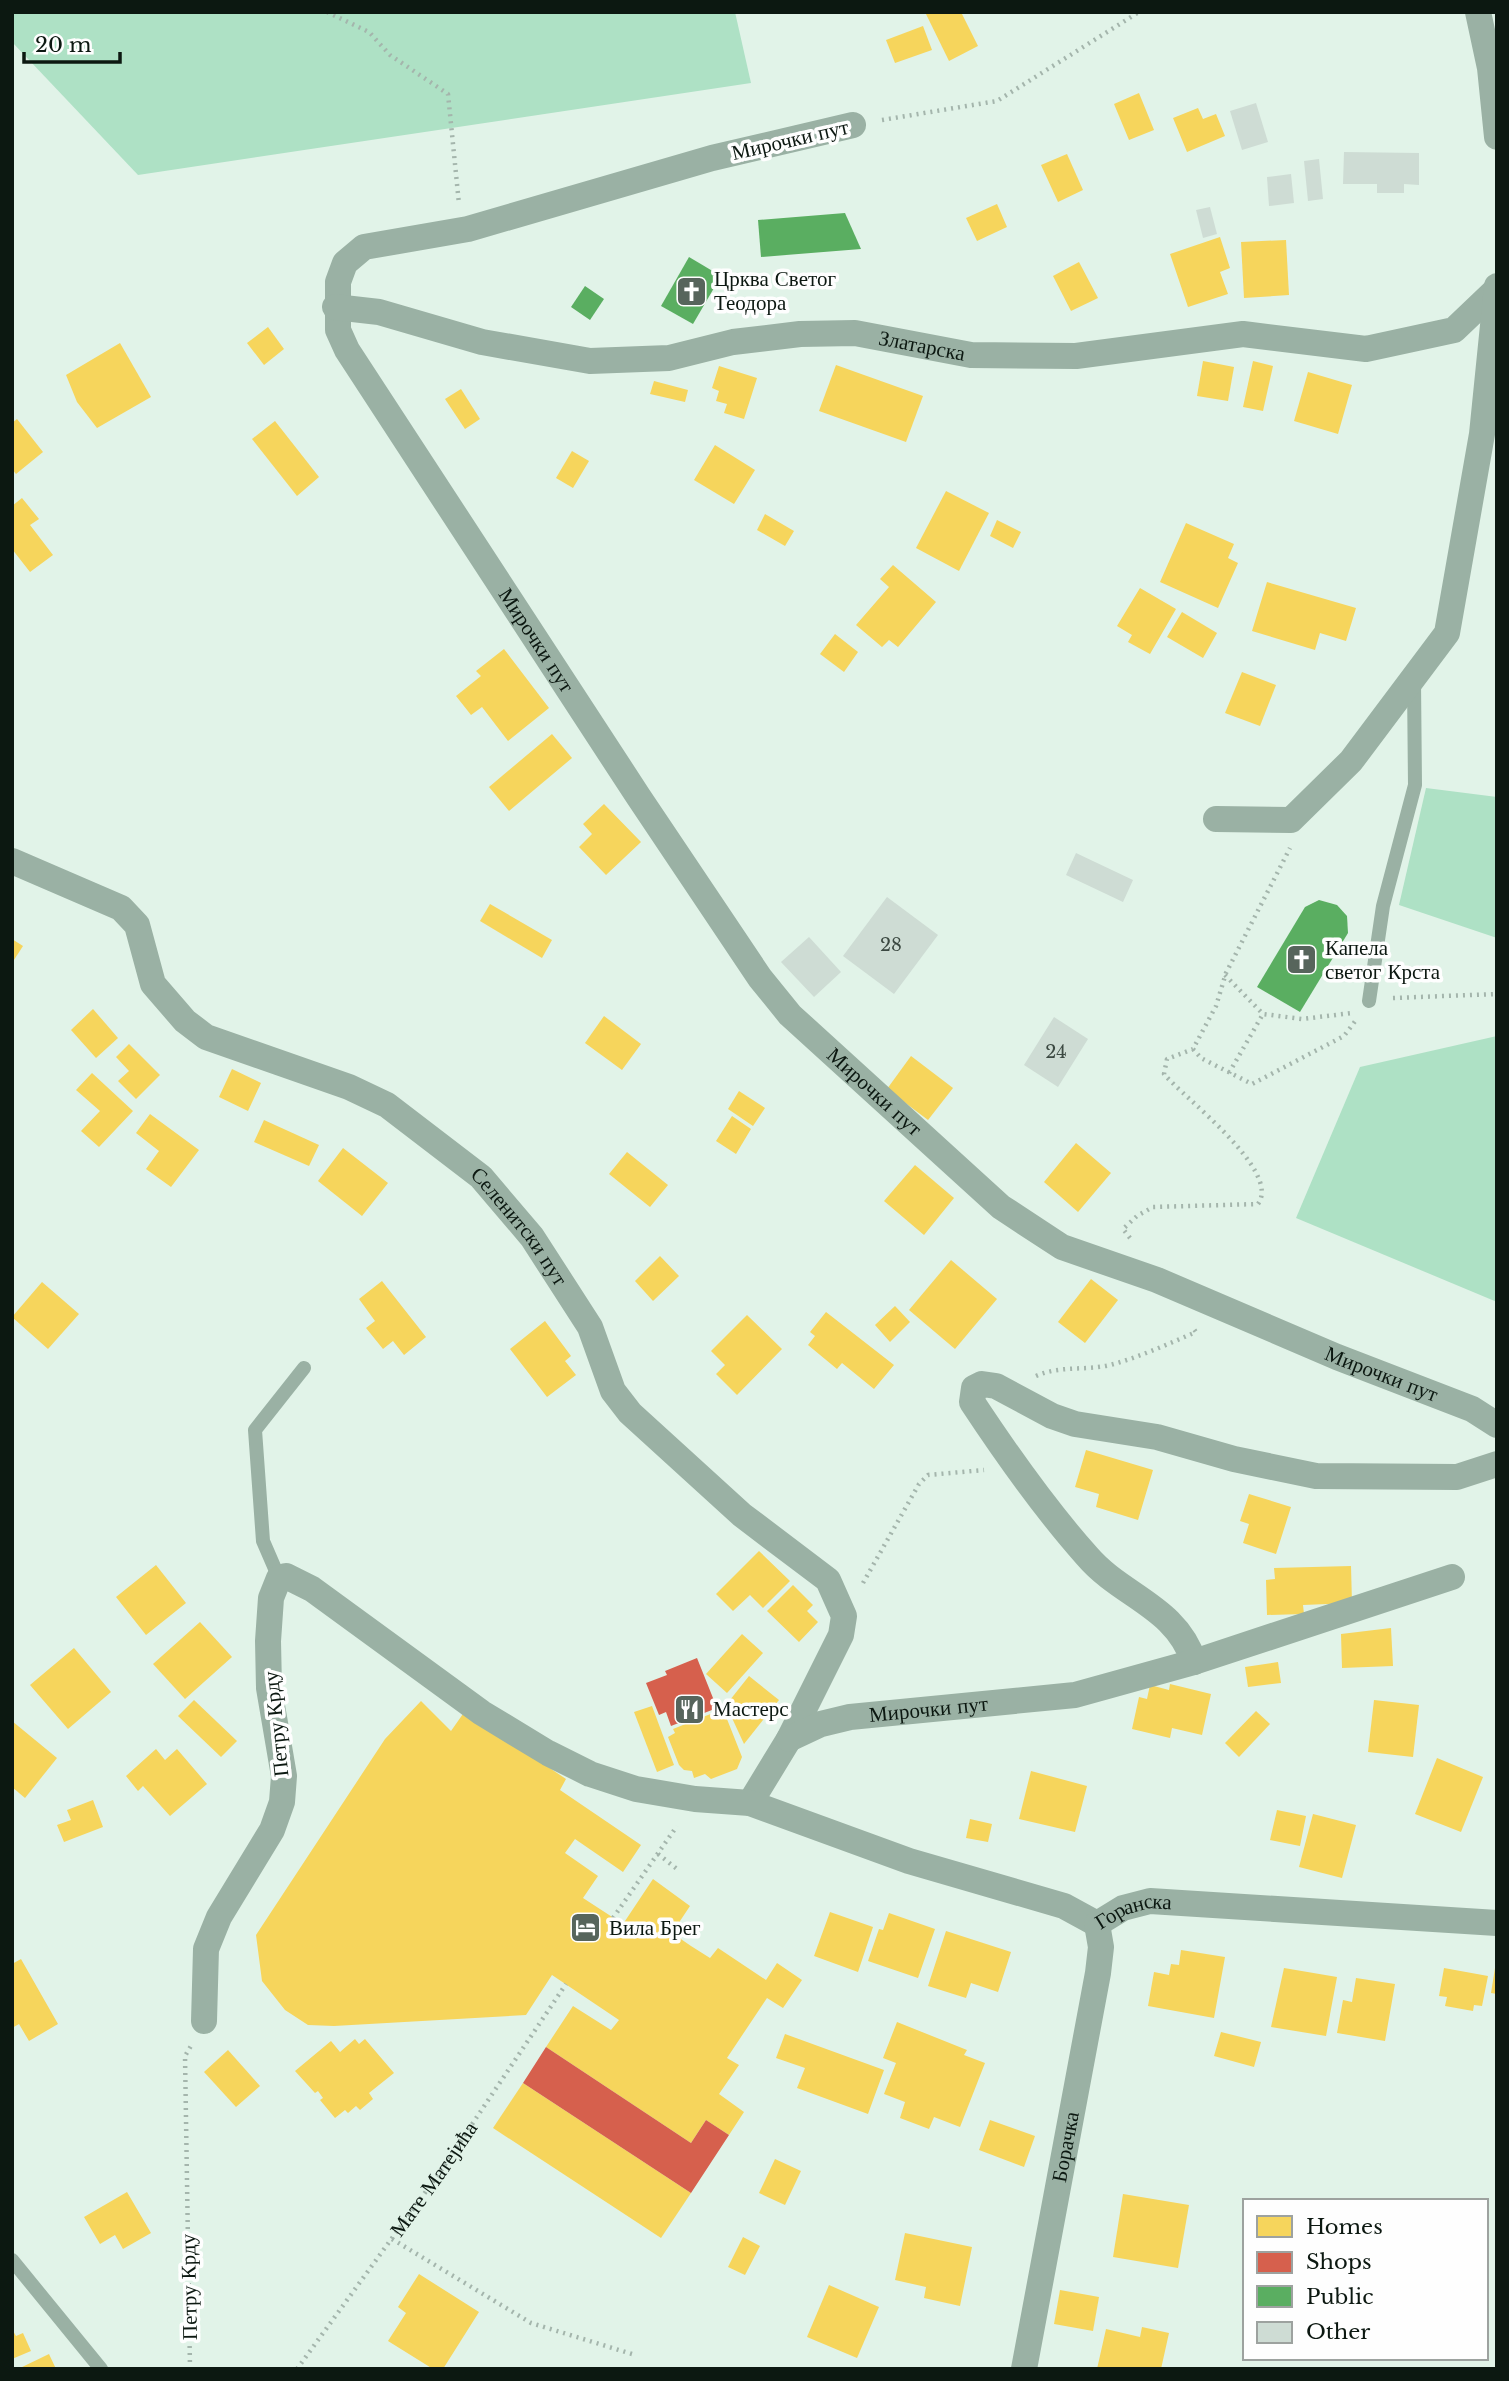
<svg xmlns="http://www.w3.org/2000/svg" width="1509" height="2381" font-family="'Libre Baskerville',serif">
<rect width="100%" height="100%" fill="#e1f3e8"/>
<g fill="#aee1c5">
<path d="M12,12H735L751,83L138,175L12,42Z"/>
<path d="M1426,788L1497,797V938L1399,905Z"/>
<path d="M1497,1036V1302L1296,1218L1360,1067Z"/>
</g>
<g fill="#f6d55c">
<path d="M925,12H961L978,46L949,61Z"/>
<path d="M923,26L932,50L895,63L886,40Z"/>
<path d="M1139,93L1154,130L1129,140L1114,104Z"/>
<path d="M1198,108L1203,119L1216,114L1225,136L1187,152L1173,118Z"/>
<path d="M1067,154L1083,190L1058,202L1041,165Z"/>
<path d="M997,204L1007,227L977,241L966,218Z"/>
<path d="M1220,237L1230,268L1220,272L1228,294L1188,307L1170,254Z"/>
<path d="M1286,240L1289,295L1244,298L1241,242Z"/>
<path d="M1079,262L1098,298L1071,311L1053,276Z"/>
<path d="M268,327L284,349L264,365L247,343Z"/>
<path d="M120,343L151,397L97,428L77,402L66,375Z"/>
<path d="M1203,361L1234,367L1228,401L1197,396Z"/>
<path d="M1253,361L1273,366L1263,411L1243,407Z"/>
<path d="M836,365L923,396L906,442L819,411Z"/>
<path d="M719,366L757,378L744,419L724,413L727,404L716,401L719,391L712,388Z"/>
<path d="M1308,372L1352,385L1338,434L1294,421Z"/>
<path d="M654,381L688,390L685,402L650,394Z"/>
<path d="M461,389L480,419L465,429L445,399Z"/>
<path d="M17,419L43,452L16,474L12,469V423Z"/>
<path d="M275,421L319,477L297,496L252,439Z"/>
<path d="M715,445L755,470L734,504L694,480Z"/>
<path d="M572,451L589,461L573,488L556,478Z"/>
<path d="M946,491L989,513L959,571L916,548Z"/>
<path d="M22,498L39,519L30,525L53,555L30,572L12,549V506Z"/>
<path d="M765,514L794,531L785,546L757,530Z"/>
<path d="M997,520L1021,532L1013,548L990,536Z"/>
<path d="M1186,523L1234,544L1228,558L1238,563L1218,608L1160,582Z"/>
<path d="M893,565L936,602L898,647L889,640L882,647L856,625L889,587L880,579Z"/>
<path d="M1267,582L1356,608L1346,641L1320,633L1315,650L1252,631Z"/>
<path d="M1140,588L1176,609L1150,654L1128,642L1132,635L1117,626Z"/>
<path d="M1182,612L1217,633L1203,658L1167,637Z"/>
<path d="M835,634L858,652L844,672L820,654Z"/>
<path d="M504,649L549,708L508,741L482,707L471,715L456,696L481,676L476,671Z"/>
<path d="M1242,672L1276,685L1260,726L1225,713Z"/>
<path d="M552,734L572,758L509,811L489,787Z"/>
<path d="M604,804L641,842L606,875L579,847L592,834L583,824Z"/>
<path d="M490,904L552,940L542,958L480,921Z"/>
<path d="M12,939L23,946L12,963Z"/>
<path d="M93,1009L118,1038L96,1058L71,1030Z"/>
<path d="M604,1016L641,1044L622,1070L585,1043Z"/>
<path d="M129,1044L160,1075L136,1099L118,1081L129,1071L116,1057Z"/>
<path d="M911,1056L953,1088L928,1120L887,1089Z"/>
<path d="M232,1069L261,1083L248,1111L219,1097Z"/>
<path d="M92,1073L133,1111L99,1147L81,1131L100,1111L76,1090Z"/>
<path d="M739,1091L765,1108L753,1126L728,1109Z"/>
<path d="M150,1114L199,1150L171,1187L146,1169L159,1151L136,1133Z"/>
<path d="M732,1116L751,1129L736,1154L716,1141Z"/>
<path d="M264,1120L319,1145L309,1166L254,1142Z"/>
<path d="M1076,1143L1111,1173L1078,1212L1044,1182Z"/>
<path d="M343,1148L388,1183L362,1216L318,1181Z"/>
<path d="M627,1152L668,1185L650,1207L609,1174Z"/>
<path d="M915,1165L954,1198L924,1235L884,1201Z"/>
<path d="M660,1256L679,1276L653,1301L635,1281Z"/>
<path d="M951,1260L997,1299L955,1349L909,1310Z"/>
<path d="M1091,1279L1118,1300L1085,1343L1058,1322Z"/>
<path d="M382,1281L426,1337L404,1355L393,1341L383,1349L366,1328L375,1321L359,1299Z"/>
<path d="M42,1282L79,1314L48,1349L12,1317Z"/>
<path d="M895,1306L910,1322L890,1342L875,1325Z"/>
<path d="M826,1312L894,1365L874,1389L842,1363L837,1369L808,1345L815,1336L810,1332Z"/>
<path d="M747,1315L782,1349L737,1395L716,1374L725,1365L711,1351Z"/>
<path d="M545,1321L571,1356L565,1361L576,1375L547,1397L510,1349Z"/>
<path d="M1086,1450L1153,1470L1138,1520L1096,1507L1099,1494L1075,1487Z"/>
<path d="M1249,1494L1291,1507L1276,1554L1243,1543L1249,1524L1240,1521Z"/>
<path d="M759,1551L790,1581L763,1608L750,1595L733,1611L716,1594Z"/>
<path d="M156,1565L186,1603L146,1635L116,1597Z"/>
<path d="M1351,1566L1352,1603L1303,1605L1304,1614L1267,1615L1266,1580L1275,1579L1274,1568Z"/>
<path d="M793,1585L813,1605L807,1611L818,1622L799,1642L767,1611Z"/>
<path d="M200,1622L232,1657L185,1699L153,1664Z"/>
<path d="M1391,1628L1393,1666L1342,1668L1341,1634Z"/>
<path d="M742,1634L763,1653L727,1693L706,1674Z"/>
<path d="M74,1648L111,1692L68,1729L30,1685Z"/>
<path d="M1278,1662L1281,1683L1248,1687L1245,1667Z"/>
<path d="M749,1676L779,1700L744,1744L726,1705Z"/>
<path d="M1170,1684L1211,1694L1202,1735L1172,1728L1170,1738L1132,1729L1139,1697L1147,1699L1150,1685L1169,1690Z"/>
<path d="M194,1700L237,1741L221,1757L178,1716Z"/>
<path d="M1374,1700L1419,1705L1413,1757L1368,1752Z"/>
<path d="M421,1701L451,1731L465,1711L566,1779L560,1790L641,1845L623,1872L575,1839L565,1853L598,1876L583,1898L623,1924L653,1879L690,1906L672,1933L691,1946L710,1958L718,1948L766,1980L777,1963L802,1980L783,2008L767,1998L727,2058L739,2065L719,2094L744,2112L729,2135L706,2120L691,2143L546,2047L573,2006L611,2030L619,2020L552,1975L526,2015L334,2026L308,2025L285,2010L262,1981L256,1935L385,1739Z"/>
<path d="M652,1706L674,1765L657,1772L634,1712Z"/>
<path d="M723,1709L742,1757L737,1769L711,1779L705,1774L694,1778L692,1771L684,1770L679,1765L668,1737L675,1733L673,1729Z"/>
<path d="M1256,1711L1270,1724L1239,1757L1225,1743Z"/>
<path d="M12,1721L57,1758L25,1798L12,1787Z"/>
<path d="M156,1749L165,1760L177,1749L207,1784L170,1816L143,1786L138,1791L126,1776Z"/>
<path d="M1437,1758L1483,1777L1461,1832L1415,1814Z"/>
<path d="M1031,1771L1087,1786L1075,1832L1019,1819Z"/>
<path d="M93,1800L103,1827L64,1842L57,1825L71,1820L67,1810Z"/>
<path d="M1277,1810L1306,1816L1300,1846L1270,1840Z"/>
<path d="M1313,1814L1356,1825L1342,1878L1299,1867Z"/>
<path d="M970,1819L992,1824L988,1842L966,1838Z"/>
<path d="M830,1912L873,1927L858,1972L814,1956Z"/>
<path d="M889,1913L935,1929L918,1978L868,1961L879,1929L883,1930Z"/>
<path d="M946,1931L1011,1952L998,1992L971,1983L966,1998L928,1986Z"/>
<path d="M1181,1950L1225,1957L1214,2018L1148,2006L1154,1972L1169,1975L1171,1964L1179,1965Z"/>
<path d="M21,1959L58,2024L29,2041L19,2024L12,2028V1964Z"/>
<path d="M1284,1968L1337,1977L1326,2036L1271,2027Z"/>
<path d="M1444,1968L1488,1976L1482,2006L1474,2005L1473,2011L1445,2006L1447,1997L1439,1996Z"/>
<path d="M1495,1968H1497V1994L1491,1993Z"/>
<path d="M1356,1978L1395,1984L1385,2041L1337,2033L1343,2000L1352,2002Z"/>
<path d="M897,2022L967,2050L964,2055L985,2063L960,2127L934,2117L929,2129L900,2118L905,2102L884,2094L896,2063L883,2058Z"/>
<path d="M1221,2032L1261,2042L1254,2067L1214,2056Z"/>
<path d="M785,2034L884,2070L868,2114L797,2088L805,2068L776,2058Z"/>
<path d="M355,2039L359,2044L365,2039L394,2073L369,2093L373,2099L360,2110L356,2106L348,2113L345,2110L335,2118L320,2100L323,2098L318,2091L315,2093L295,2071L331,2041L340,2052Z"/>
<path d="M228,2050L260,2086L236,2107L204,2072Z"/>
<path d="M523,2083L691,2193L661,2238L493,2128Z"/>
<path d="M990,2120L1035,2136L1024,2167L979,2150Z"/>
<path d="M775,2159L801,2171L785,2205L759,2193Z"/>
<path d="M127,2192L151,2233L123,2249L115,2235L100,2244L84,2217Z"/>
<path d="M1123,2194L1189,2205L1178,2268L1113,2257Z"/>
<path d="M905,2233L972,2247L960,2306L924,2298L926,2287L895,2280Z"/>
<path d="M743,2237L760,2246L745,2275L728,2267Z"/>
<path d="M419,2274L479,2312L443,2369H433L388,2341L406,2313L398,2307Z"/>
<path d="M829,2285L879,2307L857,2358L807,2337Z"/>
<path d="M1060,2290L1099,2297L1093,2331L1054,2324Z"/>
<path d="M1142,2327L1169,2333L1161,2369H1097L1106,2329L1140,2337Z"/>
<path d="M12,2329L16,2336L23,2333L31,2351L12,2359Z"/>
<path d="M49,2354L56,2369H18Z"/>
</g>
<g fill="#d6604d">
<path d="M697,1658L717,1708L671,1726L666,1712L659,1715L646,1683L667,1675L665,1671Z"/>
<path d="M546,2047L691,2143L706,2120L729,2135L691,2193L523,2083Z"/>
</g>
<g fill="#5aae61">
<path d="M845,213L861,249L761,257L758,220Z"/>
<path d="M689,257L721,276L693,324L661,306Z"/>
<path d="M585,286L604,299L590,320L571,307Z"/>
<path d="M1319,900L1337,905L1347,916L1348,933L1300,1012L1257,987L1305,907Z"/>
</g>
<g fill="#cedcd4">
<path d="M1256,103L1268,142L1242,150L1230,111Z"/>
<path d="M1344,152L1419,153V185L1404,184V193H1377V184H1343Z"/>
<path d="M1319,159L1323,199L1308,201L1304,161Z"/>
<path d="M1291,174L1294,203L1269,206L1267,177Z"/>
<path d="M1210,207L1217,234L1203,238L1196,210Z"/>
<path d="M1076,853L1133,880L1123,902L1066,875Z"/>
<path d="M887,897L938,935L894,994L843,956Z"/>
<path d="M809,937L841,972L814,997L781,962Z"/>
<path d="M1054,1017L1088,1039L1058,1087L1024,1065Z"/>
</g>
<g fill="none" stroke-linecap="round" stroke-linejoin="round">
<g stroke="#a4b5ac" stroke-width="4.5" stroke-dasharray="2 5" stroke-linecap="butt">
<path d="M327,12L369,32L390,55L448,94L459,204"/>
<path d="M882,120L997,101L1139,12"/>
<path d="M1225,975L1263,1014L1302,1019L1352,1013"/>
<path d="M1393,998L1497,994"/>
<path d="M1193,1049L1201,1058L1252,1084L1344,1036L1356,1020"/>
<path d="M1229,1073L1263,1014"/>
<path d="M1130,1238L1123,1229L1137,1216L1153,1207L1258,1204C1282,1171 1184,1098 1164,1074L1167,1059L1193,1049L1216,1006L1226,973L1290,848"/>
<path d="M1036,1376C1061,1365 1085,1371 1110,1365C1140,1357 1168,1344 1196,1332L1193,1328"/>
<path d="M863,1583L919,1484L928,1475L984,1470"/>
<path d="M658,1854L677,1869"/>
<path d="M613,1918L677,1826"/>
<path d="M392,2239L531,2323L632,2354"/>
<path d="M190,2369L185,2056L192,2044"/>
<path id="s1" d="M297,2369L440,2172L566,1984"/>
</g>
<g stroke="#9ab1a4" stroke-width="14">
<path d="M1369,1001L1383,906L1415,785L1414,682"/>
<path d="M279,1578L263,1541L255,1430L304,1368"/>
<path d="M12,2260L101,2369"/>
</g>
<g stroke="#9ab1a4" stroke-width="26">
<path d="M1478,12L1490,68L1497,137"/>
<path id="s2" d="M853,125L712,158L468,229L364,247L345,263L338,282V330L347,350L638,796L760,978L790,1015L1001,1207L1062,1247L1157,1280L1337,1357L1472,1409L1497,1425"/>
<path id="s3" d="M335,307L379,312L482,342L590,361L669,358L733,342L800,334L855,333L971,355L1076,356L1243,334L1366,349L1454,330L1497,289"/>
<path d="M1216,819L1291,820L1351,761L1447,633L1482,434L1497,286"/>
<path id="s4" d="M12,861L121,908L137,925L153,984L185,1021L206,1037L349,1087L387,1105L481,1177L532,1237L590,1327L613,1391L630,1413L742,1515L828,1580L844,1616L841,1635L789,1739L750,1803"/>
<path d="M1194,1662C1176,1606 1122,1597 1087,1556C1045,1509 1007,1455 972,1402L974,1388L982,1384L996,1386L1052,1416L1075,1424L1157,1437L1234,1459L1316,1476L1457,1477L1497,1464"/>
<path id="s5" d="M789,1739L821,1724L850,1717L1075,1695L1194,1662L1452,1577"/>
<path id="s6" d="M1097,1924L1123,1908L1150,1901L1497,1923"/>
<path d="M204,2021L206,1949L219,1917L272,1830L282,1802L284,1776L269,1688L268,1641L271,1598L279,1578L286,1576L312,1589L482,1713L548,1753L590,1774L636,1789L695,1799L750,1803L909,1861L1064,1906L1097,1924"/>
<path id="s7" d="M1024,2369L1098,1973L1101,1947L1097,1924"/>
</g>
</g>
<defs>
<symbol id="church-square" viewBox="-11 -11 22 22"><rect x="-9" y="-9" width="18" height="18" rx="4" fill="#57655c" stroke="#fefefe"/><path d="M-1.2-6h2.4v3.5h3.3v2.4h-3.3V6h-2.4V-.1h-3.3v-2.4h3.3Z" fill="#fff"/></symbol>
<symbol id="restaurant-square" viewBox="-11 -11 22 22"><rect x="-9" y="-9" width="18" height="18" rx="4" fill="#57655c" stroke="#fefefe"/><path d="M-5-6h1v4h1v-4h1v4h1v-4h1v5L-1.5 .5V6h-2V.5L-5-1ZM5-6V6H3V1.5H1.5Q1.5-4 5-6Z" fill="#fff"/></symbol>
<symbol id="hotel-square" viewBox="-11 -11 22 22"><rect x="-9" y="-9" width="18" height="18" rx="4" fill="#57655c" stroke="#fefefe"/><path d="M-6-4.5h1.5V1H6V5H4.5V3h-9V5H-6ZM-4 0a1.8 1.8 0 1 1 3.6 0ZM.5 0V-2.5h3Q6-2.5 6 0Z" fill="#fff"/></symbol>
</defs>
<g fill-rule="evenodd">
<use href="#church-square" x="674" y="274" width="35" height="35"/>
<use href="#church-square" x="1284" y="942" width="35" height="35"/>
<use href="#restaurant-square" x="672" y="1692" width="35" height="35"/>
<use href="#hotel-square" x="568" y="1910" width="35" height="35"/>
</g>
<g text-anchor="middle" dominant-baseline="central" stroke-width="7" stroke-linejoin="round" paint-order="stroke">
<g font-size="18" fill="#3c4942">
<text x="891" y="945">28</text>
<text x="1056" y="1052">24</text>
</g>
<g font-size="21" fill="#0c1811" stroke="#fefefe">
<text transform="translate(790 140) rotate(-13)">Мирочки пут</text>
<text stroke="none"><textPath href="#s3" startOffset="597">Златарска</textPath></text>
<text stroke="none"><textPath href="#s2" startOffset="966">Мирочки пут</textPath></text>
<text stroke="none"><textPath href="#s2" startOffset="1533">Мирочки пут</textPath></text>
<text stroke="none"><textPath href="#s4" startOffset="653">Селенитски пут</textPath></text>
<text stroke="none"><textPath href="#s2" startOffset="2121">Мирочки пут</textPath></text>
<text stroke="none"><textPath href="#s5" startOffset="144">Мирочки пут</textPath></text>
<text transform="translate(276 1724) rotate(-96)">Петру Крду</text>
<text stroke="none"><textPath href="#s6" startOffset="40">Горанска</textPath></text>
<text stroke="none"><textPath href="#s7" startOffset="226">Борачка</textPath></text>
<text stroke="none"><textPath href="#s1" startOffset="234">Мате Матејића</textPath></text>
<text transform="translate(189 2287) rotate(-91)">Петру Крду</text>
</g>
<g font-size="21" fill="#0c1811" stroke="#fefefe" text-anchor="start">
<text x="714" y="279">Црква Светог<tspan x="714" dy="24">Теодора</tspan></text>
<text x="1325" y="948">Капела<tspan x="1325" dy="24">светог Крста</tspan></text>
<text x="713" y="1709">Мастерс</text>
<text x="609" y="1928">Вила Брег</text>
</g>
</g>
<rect width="1509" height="2381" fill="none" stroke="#0c1811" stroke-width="28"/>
<rect x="1243" y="2199" width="245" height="161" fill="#fefefe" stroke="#9da29f" stroke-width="2"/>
<rect x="1257" y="2216" width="35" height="21" fill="#f6d55c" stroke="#9da29f" stroke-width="2"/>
<text x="1306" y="2234" font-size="21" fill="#0c1811">Homes</text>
<rect x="1257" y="2252" width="35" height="21" fill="#d6604d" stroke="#9da29f" stroke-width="2"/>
<text x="1306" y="2269" font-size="21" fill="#0c1811">Shops</text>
<rect x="1257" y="2286" width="35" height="21" fill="#5aae61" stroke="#9da29f" stroke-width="2"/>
<text x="1306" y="2304" font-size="21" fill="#0c1811">Public</text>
<rect x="1257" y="2322" width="35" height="21" fill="#cedcd4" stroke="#9da29f" stroke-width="2"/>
<text x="1306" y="2339" font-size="21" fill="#0c1811">Other</text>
<path d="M24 52v10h96v-10" fill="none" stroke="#0c1811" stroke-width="3.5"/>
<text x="35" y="52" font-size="21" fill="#0c1811" stroke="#fefefe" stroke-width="5" paint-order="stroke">20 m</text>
</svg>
